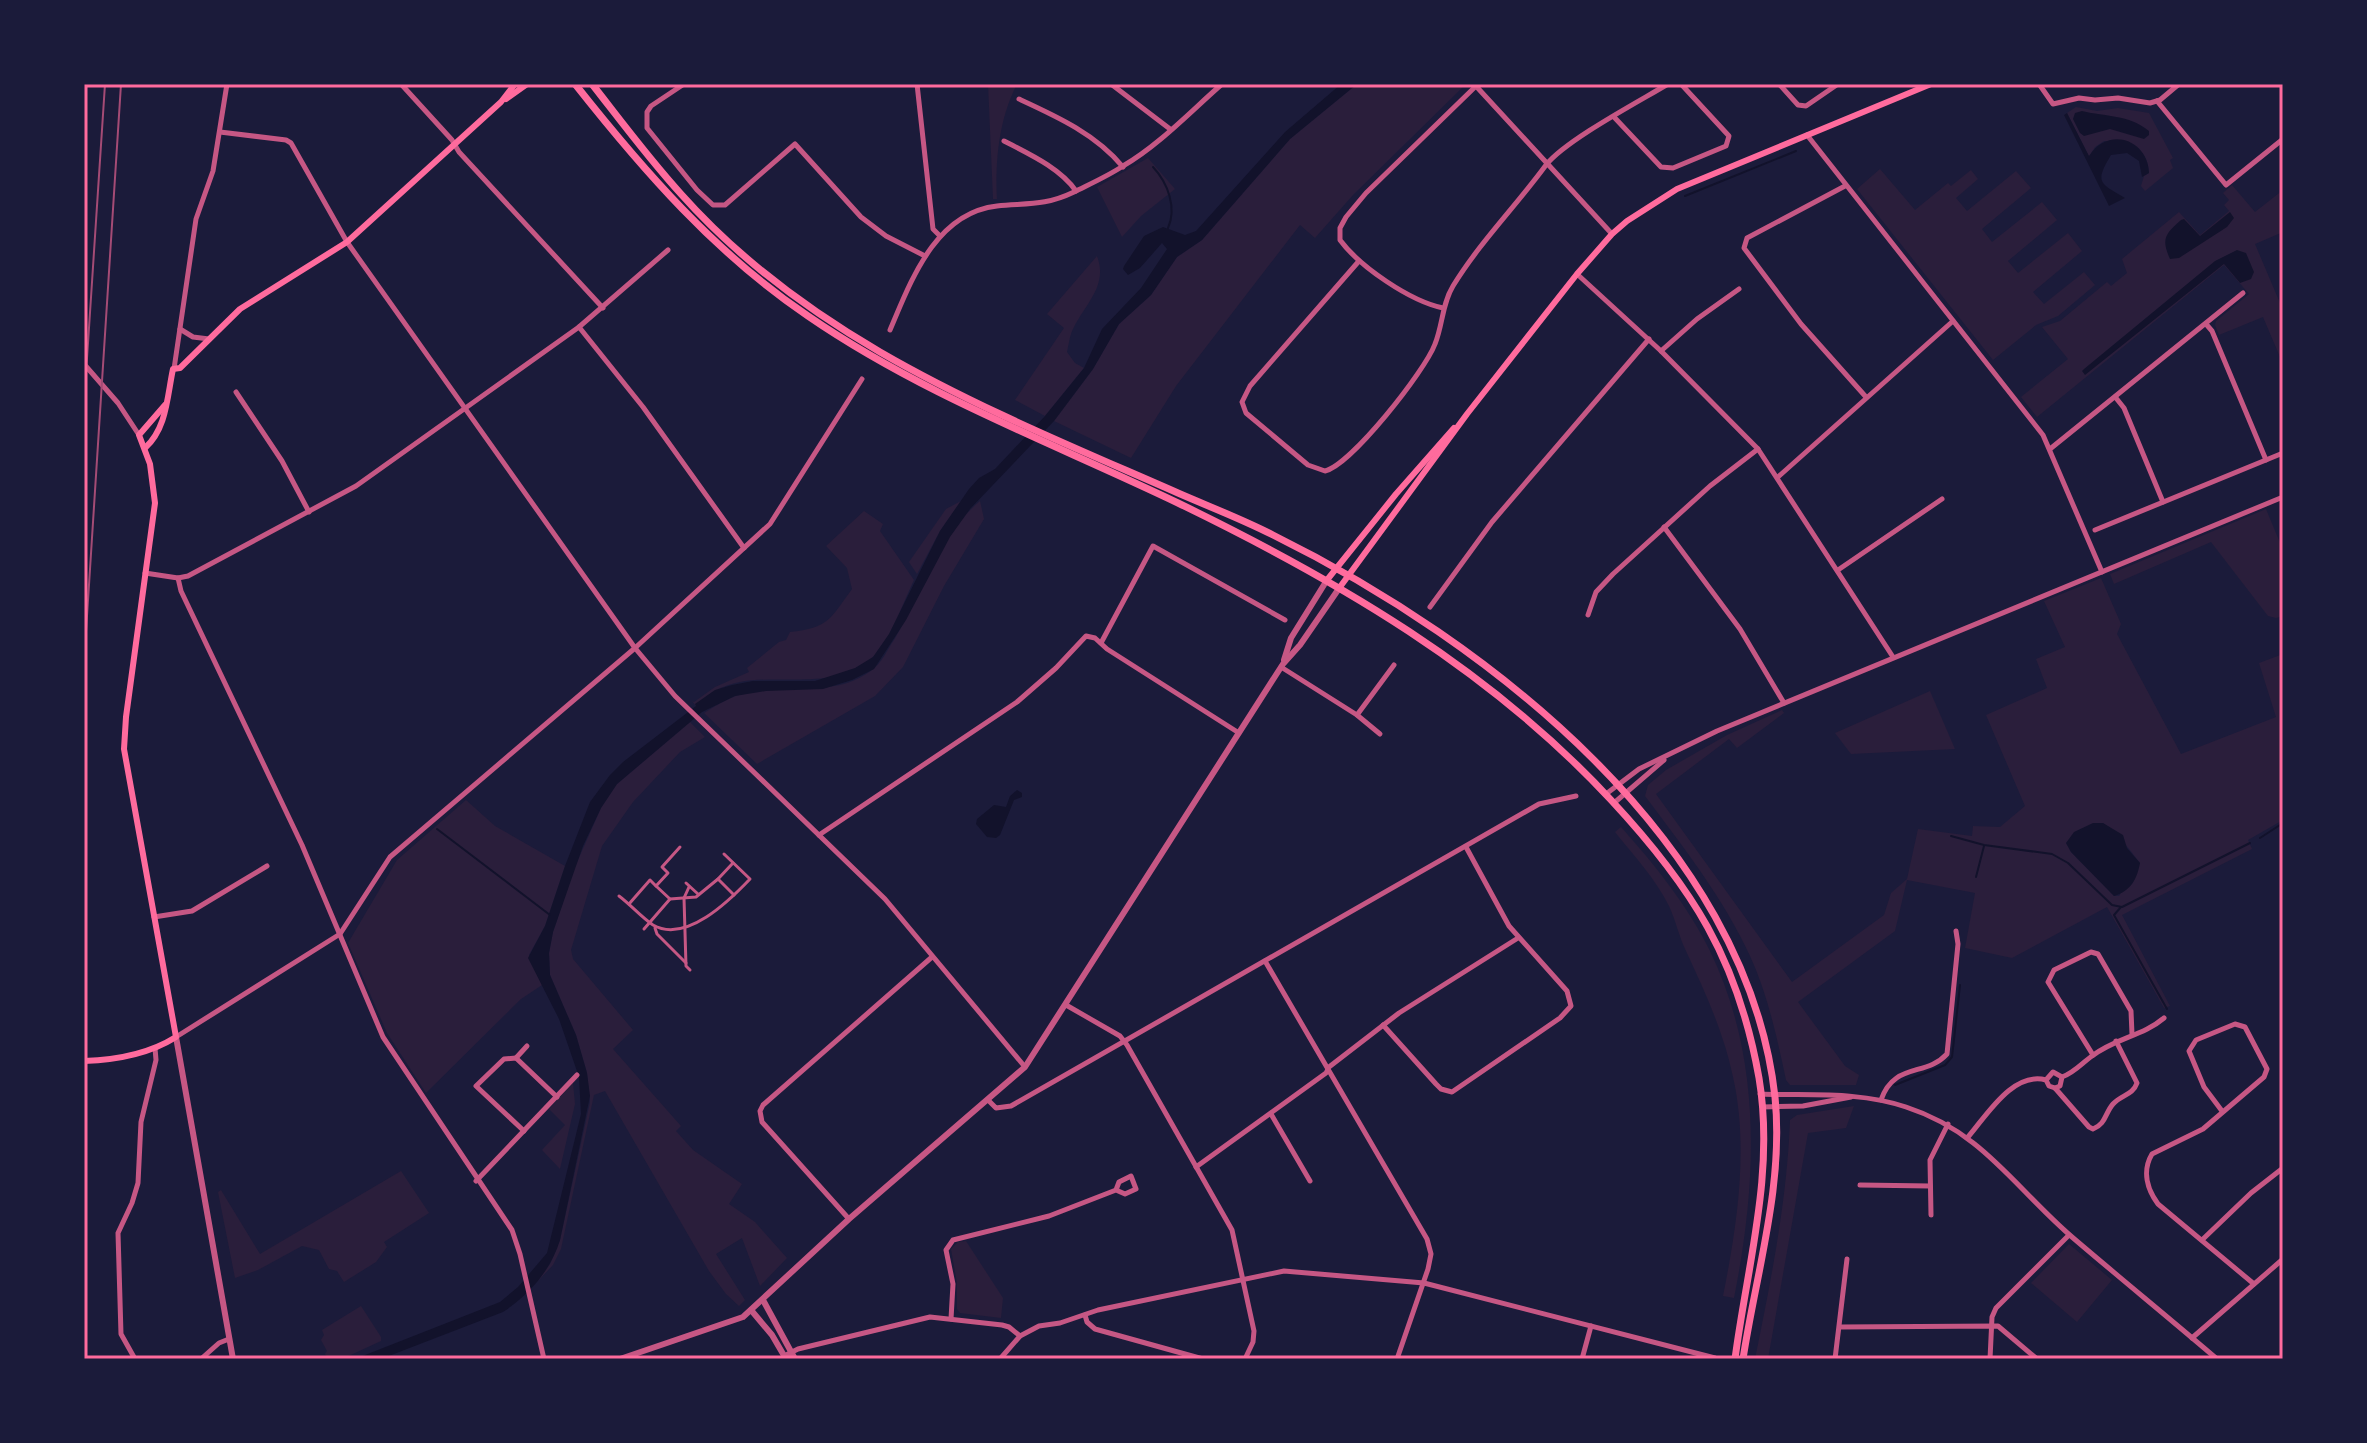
<svg xmlns="http://www.w3.org/2000/svg" width="2367" height="1443" font-family="'Work Sans',sans-serif">
<rect width="100%" height="100%" fill="#1b1b3a"/>
<g fill="#2a1e3b" fill-rule="evenodd">
<path d="M988,84H1017C999,119 995,160 997,199H993Z"/>
<path d="M1357,84H1460L1463,87L1353,195L1315,238L1300,225L1176,386L1131,458L1054,421L1093,369L1119,324L1151,295L1177,257L1202,240L1290,139Z"/>
<path d="M2076,107L2097,111L2118,108L2149,113L2173,158L2170,160L2173,168L2145,191L2141,186L2144,176L2149,173C2148,145 2127,143 2104,141L2095,147L2089,157L2067,113Z"/>
<path d="M1148,158L1175,189L1141,216L1122,237L1097,187Z"/>
<path d="M1880,169L1915,210L1948,183L1951,186L1971,170L1978,179L1956,198L1967,211L2016,171L2031,188L1982,229L1992,242L2042,202L2057,220L2008,261L2018,273L2068,233L2082,251L2033,292L2044,304L2084,272L2095,285L2058,316L2036,325L1993,360L1857,189Z"/>
<path d="M2232,185L2255,212L2283,190V232L2255,244L2283,310V364L2263,317L2219,335L2215,325L2216,321L2249,294L2224,265L2037,417L2021,397L2068,359L2042,327L2060,321L2107,282L2111,286L2127,273L2122,259L2179,212L2200,235L2229,211L2224,205L2229,200L2223,193Z"/>
<path d="M1097,256C1108,285 1087,302 1074,327C1070,334 1069,343 1067,352L1075,363L1084,368L1045,416L1015,400L1064,328L1047,314Z"/>
<path d="M961,501L940,531L917,574L909,562L946,509Z"/>
<path d="M980,501L984,519L944,586L903,667L875,696L757,764L704,713C718,704 732,696 748,692C789,684 836,698 872,670C882,663 887,650 894,640C920,597 941,533 980,501Z"/>
<path d="M2266,509L2283,550V616L2276,618L2268,616L2211,542L2114,584L2110,574Z"/>
<path d="M864,511L883,524L880,531L914,580C904,600 890,641 874,656C828,699 762,664 715,691C708,694 702,701 696,706L692,701L694,702L715,687L749,672L747,668L779,642L786,640L790,632C829,628 830,619 852,589L847,568L826,546Z"/>
<path d="M2101,578L2121,624L2117,634L2181,754L2276,717L2259,663L2283,654V820L2248,840L2252,849L2122,915L2170,1006L2164,1008L2107,907L2012,958L1965,948L1975,893L1907,880L1895,931L1798,1002L1845,1066L1859,1075L1856,1085H1790L1786,1080C1777,1038 1768,995 1750,956C1723,897 1683,847 1645,796L1648,785L1666,770L1727,735L1782,710L1784,713L1737,748L1729,739L1656,794L1792,982L1884,915L1891,893L1907,879L1918,829L1972,836L1973,826L2000,827L2025,806L1986,715L2047,688L2036,659L2065,647L2044,601ZM2103,823C2120,835 2128,848 2140,863L2119,896H2114L2071,852L2066,843Z"/>
<path d="M1930,691L1955,749L1851,754L1835,733Z"/>
<path d="M690,722L705,737L680,752L633,802L602,846L571,950L573,959L633,1030L613,1049L681,1126L676,1131L693,1150L742,1184L729,1204L755,1222L787,1258L760,1286L742,1238L716,1254L745,1300L739,1306L726,1294L709,1271L605,1091L594,1095L561,1249L553,1265L537,1282L550,1264L560,1240L590,1102L587,1073L576,1035L550,975L549,953L553,932L574,869L601,808L617,784Z"/>
<path d="M466,800L495,826L565,866L545,926L529,955L542,985L521,999L426,1093L387,1033L348,943L397,860Z"/>
<path d="M1621,827C1655,865 1688,906 1710,951C1763,1060 1757,1183 1734,1298L1723,1296C1737,1226 1749,1148 1733,1077C1724,1033 1705,992 1686,951C1679,937 1676,921 1669,906C1655,878 1634,856 1615,832Z"/>
<path d="M573,1083L575,1104L560,1169L542,1150L565,1125L549,1109Z"/>
<path d="M1854,1106L1846,1128L1808,1133L1768,1359H1755C1771,1280 1787,1201 1790,1120L1797,1115Z"/>
<path d="M401,1171L429,1213L384,1242L387,1247L376,1262L344,1282L337,1271L329,1269L319,1250L302,1246L258,1270L235,1278L218,1192L221,1190L260,1254Z"/>
<path d="M966,1241L1003,1298L1001,1318L960,1313L957,1309V1283L951,1249L958,1242Z"/>
<path d="M2069,1244L2112,1280L2077,1322L2031,1283Z"/>
<path d="M361,1306L381,1337V1341L342,1359H328L325,1354L327,1351L321,1340L324,1335L322,1330Z"/>
</g>
<g fill="#12122b">
<path d="M1341,84H1357L1290,139L1202,240L1177,257L1151,295L1119,324L1093,369L1054,421L970,509L950,537L906,620L874,669L852,680L823,689L766,691L735,696L702,712L617,784L601,808L583,846L553,932L549,953L550,975L576,1035L587,1073L590,1096L560,1240C551,1270 529,1295 503,1312L381,1359H355L500,1302L518,1287L547,1253L581,1114L579,1077L559,1019L528,958L545,926L565,866L590,802L610,775L623,762L696,706L695,704L715,690L732,685L753,681H815L855,668L873,657L889,634L940,531L969,489L979,478L995,469L1045,416L1084,368L1102,329L1141,288L1167,249L1162,243L1140,268L1128,275L1123,269L1124,266L1144,236L1163,227L1185,235L1196,231L1285,132Z"/>
<path d="M2082,111C2106,117 2128,114 2149,131V135L2144,139L2110,129L2084,136L2080,133L2073,119L2075,113Z"/>
<path d="M2067,113L2089,156C2108,126 2148,139 2149,173L2142,177L2139,161L2127,153L2111,155C2094,183 2100,183 2125,198L2109,206L2064,115Z"/>
<path d="M2230,212L2234,218L2227,227L2179,258L2170,259C2161,239 2165,234 2181,220L2184,219L2200,236Z"/>
<path d="M2237,250L2246,253L2254,272L2251,279L2240,283L2224,264L2085,375L2082,371L2084,369L2215,261Z"/>
<path d="M1017,790L1022,793V797L1014,800L1000,835L996,838L987,837L976,824L977,819L994,805L1006,807L1010,796Z"/>
<path d="M2093,823H2103L2123,835L2127,848L2140,863C2137,879 2131,891 2114,896L2071,852L2066,843L2074,832Z"/>
</g>
<g fill="none" stroke-linecap="round" stroke-linejoin="round">
<g stroke="#12122b" stroke-width="2">
<path d="M1153,167C1168,183 1177,208 1168,228"/>
<path d="M1685,196L1796,151"/>
<path d="M437,829L550,915"/>
<path d="M1951,836L1984,845L2052,854L2068,863L2112,905L2122,907L2250,843"/>
<path d="M2260,838L2283,823"/>
<path d="M1976,877L1984,846"/>
<path d="M2121,907L2114,915L2167,1009"/>
<path d="M1895,1085L1945,1065L1952,1057L1960,985"/>
</g>
<g stroke="#c65784" stroke-width="3">
<path d="M718,879L733,863"/>
<path d="M686,883L698,894"/>
<path d="M689,887L684,898L686,966L690,970"/>
<path d="M619,896C631,905 641,917 653,925C686,944 730,900 750,879L724,854"/>
<path d="M670,899L656,886L668,873L662,867L680,847"/>
<path d="M629,904L650,880L656,886"/>
<path d="M655,928L657,934L686,963"/>
<path d="M644,929L670,899L696,897L718,879L734,895"/>
</g>
<g stroke="#c65784" stroke-width="5">
<path d="M401,84L452,140L459,152L603,308"/>
<path d="M684,84L651,106L647,112V128L697,190L713,205H725L795,144L861,217L886,236L925,256"/>
<path d="M917,84L933,229L939,235"/>
<path d="M1111,84L1170,129"/>
<path d="M1779,84L1798,105L1806,106L1838,84"/>
<path d="M2039,84L2053,104L2079,98L2095,100L2118,98L2150,103L2160,100L2179,84"/>
<path d="M1475,85L1612,234"/>
<path d="M1019,99C1056,116 1096,134 1123,167"/>
<path d="M2157,101L2226,185L2283,139"/>
<path d="M1614,117L1661,167L1673,168L1726,146L1729,136L1681,84"/>
<path d="M220,132L286,140L291,143L347,242L635,648L675,696L885,899L1025,1067"/>
<path d="M1807,135L2043,435L2102,572"/>
<path d="M1004,141C1029,154 1060,168 1076,191"/>
<path d="M1845,186L1747,238L1744,248L1801,324L1866,397"/>
<path d="M1359,261L1250,386L1242,402L1246,413L1308,465L1325,471C1351,465 1425,371 1435,344C1443,324 1442,304 1453,286C1480,242 1516,206 1546,165C1566,140 1638,102 1668,84"/>
<path d="M1577,274L1661,351L1758,449L1893,657"/>
<path d="M1443,308C1410,301 1360,267 1340,240V228L1346,217L1366,193L1476,86"/>
<path d="M2206,324L2212,331L2266,460"/>
<path d="M579,327L643,407L744,548"/>
<path d="M180,329L193,337L209,339"/>
<path d="M890,330C911,281 935,213 997,206C1027,203 1045,206 1074,192C1090,184 1108,176 1123,166C1159,145 1190,112 1222,84"/>
<path d="M1661,351L1697,319L1739,289"/>
<path d="M84,364L118,403L139,435"/>
<path d="M174,369L196,219L213,171L227,84"/>
<path d="M236,392L282,461L309,512"/>
<path d="M2116,398L2124,408L2163,502"/>
<path d="M2050,449L2243,293"/>
<path d="M1778,477L1953,321"/>
<path d="M1664,527L1740,629L1784,703"/>
<path d="M2095,530L2283,453"/>
<path d="M1838,570L1942,499"/>
<path d="M145,573L178,578L188,576L356,486L579,327L668,250"/>
<path d="M178,578L181,591L302,845L383,1037L512,1230L520,1254L544,1359"/>
<path d="M1430,607L1492,522L1649,339"/>
<path d="M1588,615L1596,592L1613,574L1710,486L1758,449"/>
<path d="M1101,643L1153,546L1285,620"/>
<path d="M1281,667L1357,715L1394,665"/>
<path d="M1357,715L1380,734"/>
<path d="M1606,794L1639,769L1717,731L2283,497"/>
<path d="M1614,803L1664,760"/>
<path d="M819,835L1017,702L1056,668L1086,636L1095,638L1107,649L1239,733"/>
<path d="M154,917L192,911L267,866"/>
<path d="M1265,961L1427,1239L1431,1254L1428,1269L1397,1359"/>
<path d="M1066,1005L1120,1036L1127,1045L1232,1230L1254,1331L1253,1342L1245,1359"/>
<path d="M1383,1025L1436,1084L1441,1089L1452,1092L1560,1018L1571,1006L1567,991L1509,926L1466,847"/>
<path d="M176,1037L340,934L390,857L635,648L770,524L862,379"/>
<path d="M2093,1055L2048,982L2054,970L2091,952L2098,954L2131,1011L2132,1034"/>
<path d="M516,1058L527,1046"/>
<path d="M2046,1080L2053,1072L2062,1077"/>
<path d="M2055,1088L2060,1086L2062,1077C2074,1073 2082,1063 2092,1056C2115,1038 2143,1036 2164,1018"/>
<path d="M1760,1094C1810,1096 1858,1091 1906,1107C1983,1132 2014,1187 2072,1237C2120,1278 2169,1318 2217,1359"/>
<path d="M1881,1100C1894,1062 1926,1077 1947,1054L1958,944L1956,931"/>
<path d="M989,1101L996,1108L1011,1106L1539,804L1576,796"/>
<path d="M1762,1107L1803,1106L1851,1097"/>
<path d="M2222,1111L2204,1087L2189,1051L2196,1040L2235,1024L2245,1027L2267,1069L2264,1077L2203,1129L2152,1154C2142,1171 2147,1189 2158,1204L2254,1284"/>
<path d="M1271,1114L1310,1181"/>
<path d="M524,1131L476,1086L504,1059L516,1058L557,1097"/>
<path d="M1968,1137C1987,1115 2013,1071 2046,1080L2049,1086L2055,1088L2089,1127L2093,1129C2106,1124 2105,1113 2113,1104C2121,1095 2133,1095 2137,1083L2116,1041"/>
<path d="M1196,1167L1326,1073L1329,1067L1399,1013L1518,938"/>
<path d="M476,1181L577,1075"/>
<path d="M1860,1185L1930,1186"/>
<path d="M1931,1215L1930,1160L1948,1124"/>
<path d="M849,1219L762,1122L760,1111L763,1105L932,957"/>
<path d="M2202,1240L2251,1193L2283,1168"/>
<path d="M1085,1315L1087,1322L1095,1329L1203,1359"/>
<path d="M951,1319L953,1284L946,1250L953,1240L1049,1216L1116,1190L1119,1182L1131,1176L1136,1189L1125,1194L1116,1190"/>
<path d="M1840,1327L1998,1326L2037,1359"/>
<path d="M2192,1338L2283,1259"/>
<path d="M784,1356L798,1349L930,1317L1002,1325L1009,1327L1020,1336"/>
<path d="M135,1359L121,1334L118,1233L132,1203L138,1183L141,1122L156,1060L155,1048"/>
<path d="M201,1359L219,1343L229,1339"/>
<path d="M1000,1359L1020,1336L1039,1326L1060,1323L1098,1310L1284,1271L1424,1283L1715,1358"/>
<path d="M1582,1359L1591,1326"/>
<path d="M1835,1359L1847,1259"/>
<path d="M1990,1359L1992,1317L1996,1308L2069,1235"/>
</g>
<g stroke="#c65784" stroke-width="6">
<path d="M1284,660L1291,638L1327,580"/>
<path d="M176,1037L233,1359"/>
<path d="M763,1300L795,1359"/>
<path d="M751,1310L772,1335L786,1359"/>
<path d="M620,1359L743,1317L849,1219L1025,1067L1283,664L1300,645L1340,587"/>
</g>
<g stroke="#ff6b9d" stroke-width="6">
<path d="M506,99L527,84"/>
<path d="M145,448C167,428 167,397 173,369L180,368L240,309L347,242L501,102L515,84"/>
<path d="M1327,580L1396,494L1454,428"/>
<path d="M1340,587L1467,414L1577,274L1612,234L1627,221L1677,189L1931,84"/>
<path d="M84,1061C115,1060 149,1054 176,1037L124,749L126,717L155,503L150,464L139,435L165,405"/>
</g>
<g stroke="#ff6b9d" stroke-width="7">
<path d="M575,84C643,170 716,254 808,316C923,395 1053,443 1178,503C1337,580 1490,669 1611,800C1692,887 1738,959 1759,1078C1775,1173 1747,1266 1735,1359"/>
<path d="M592,84C621,121 649,159 681,194C738,258 806,309 880,352C975,407 1078,449 1178,493C1210,507 1242,519 1273,535C1488,641 1747,842 1775,1097C1784,1186 1756,1273 1743,1359"/>
</g>
<g stroke="#a44b75" stroke-width="2">
<path d="M84,404L105,84"/>
<path d="M84,663L121,84"/>
</g>
</g>
<rect width="2367" height="1443" fill="none" stroke="#1b1b3a" stroke-width="172"/>
<rect x="86" y="86" width="2195" height="1271" fill="none" stroke="#ff6b9d" stroke-width="3"/>
</svg>
